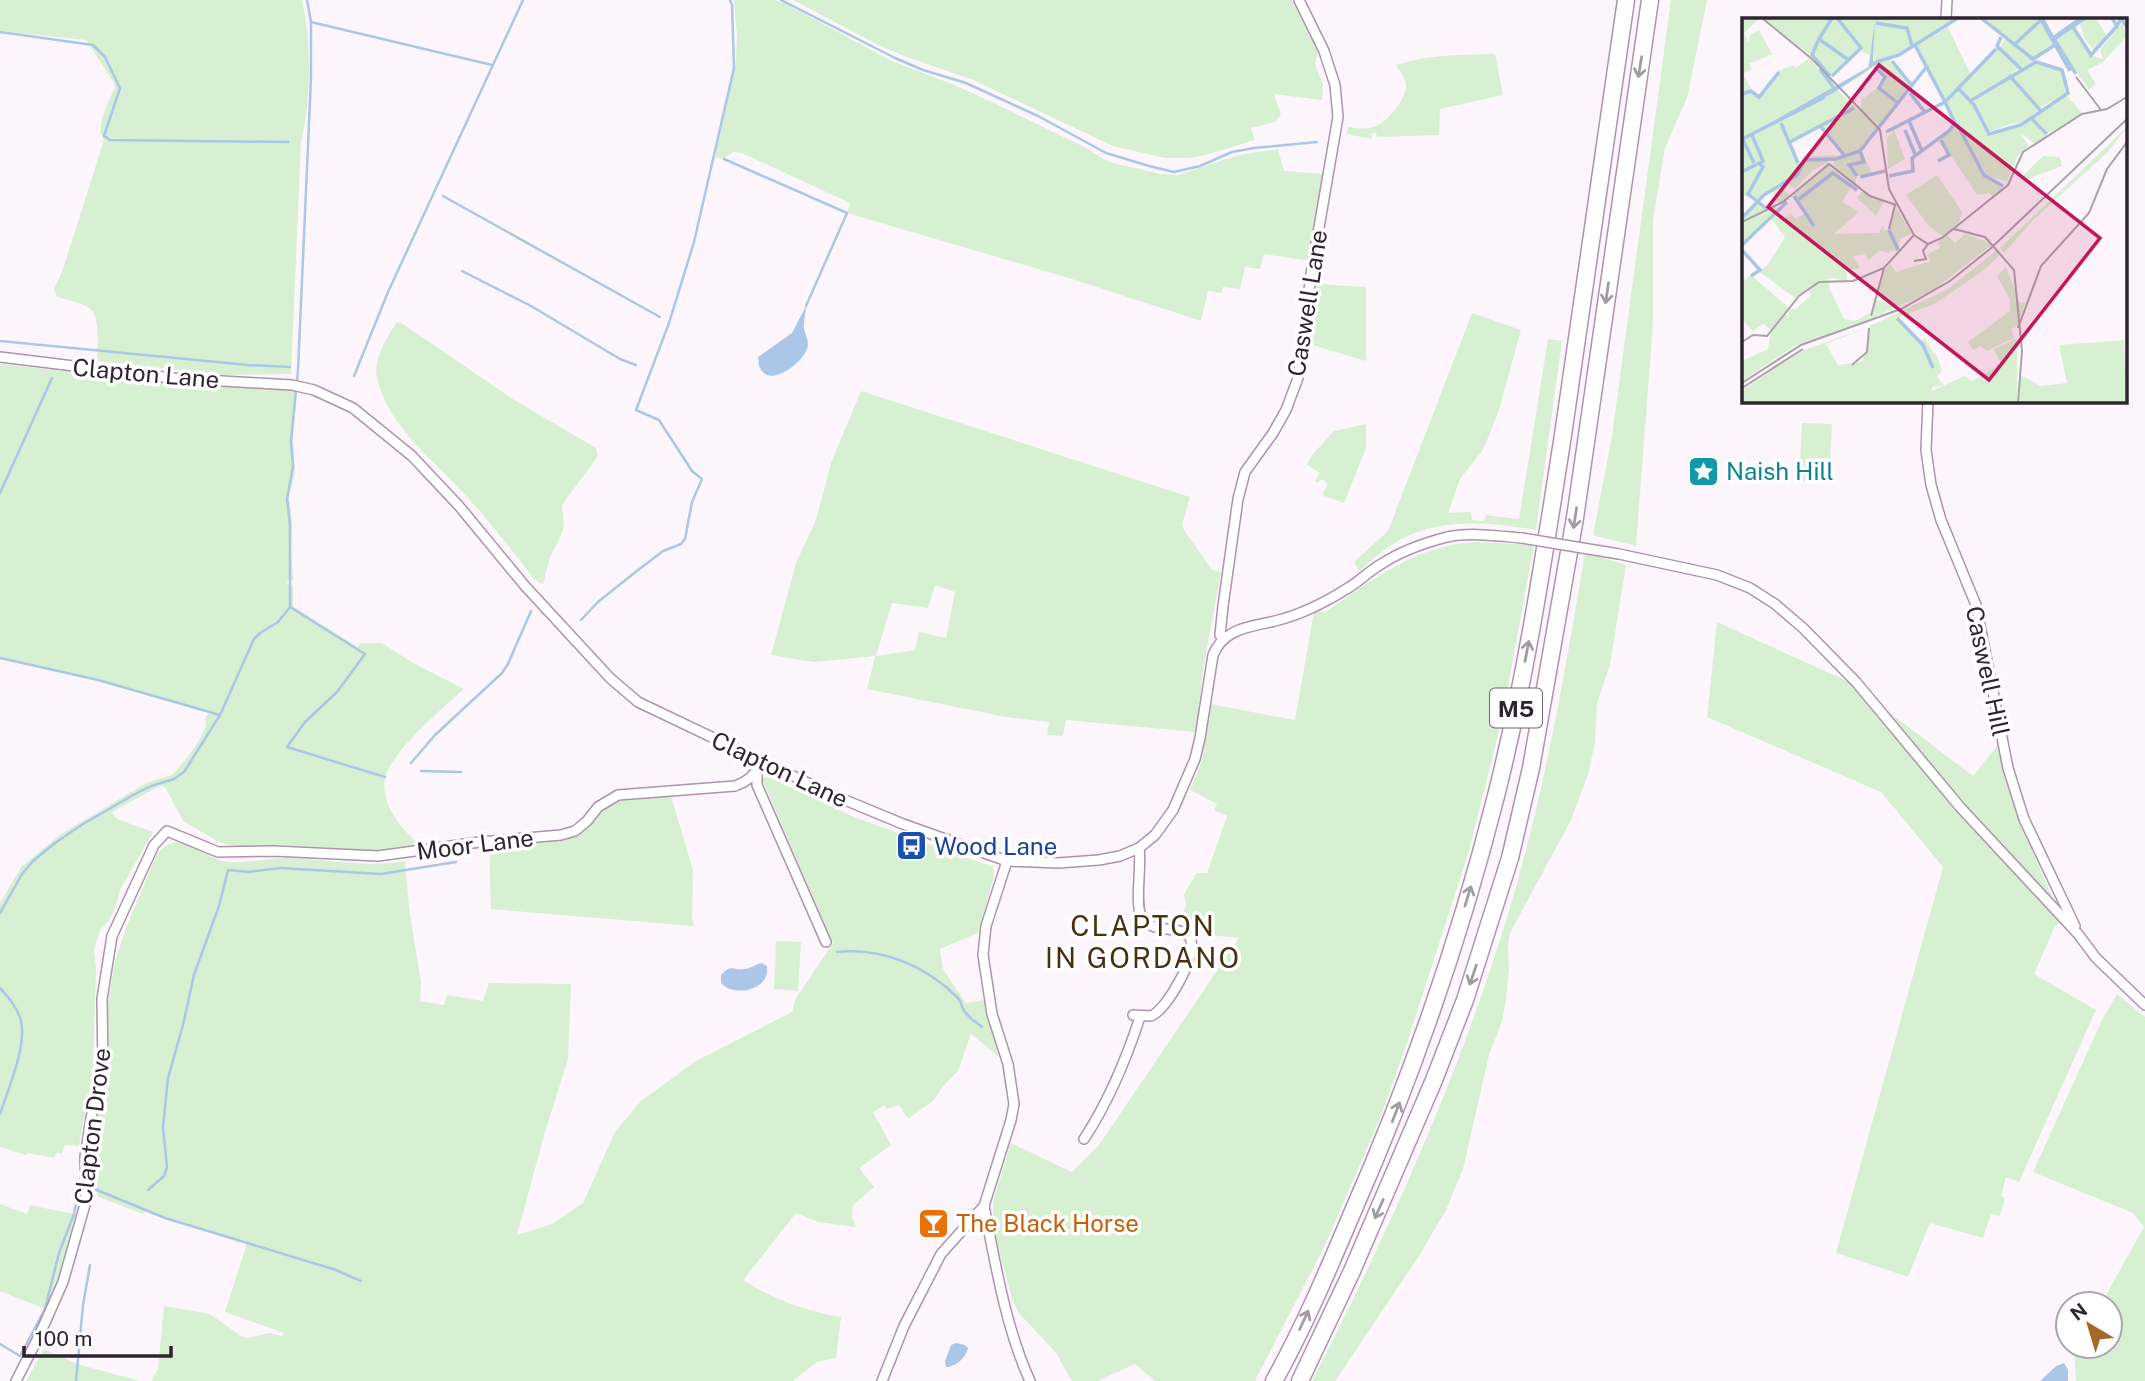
<svg xmlns="http://www.w3.org/2000/svg" width="2145" height="1381" font-family="'Public Sans',sans-serif">
<rect width="100%" height="100%" fill="#fcf6fc"/>
<g fill="#d8f0d2" fill-rule="evenodd">
<path d="M0,0H302C312,44 311,99 301,143L291,374L225,375L97,361C97,349 101,315 89,308C80,302 67,300 57,297L54,289L62,272L104,140C94,127 109,101 115,87L114,83L86,40L0,31Z"/>
<path d="M734,0H774L784,3L892,61L952,84L994,103L1082,146L1109,162L1161,174L1177,175L1239,155L1278,149L1284,171L1323,174L1310,261L1264,254L1260,269L1245,267L1240,289L1223,287L1221,293L1208,291L1201,321L1072,279L847,213L850,203L742,153L733,152L722,159L715,157L736,62L737,36Z"/>
<path d="M793,0H1292L1318,52L1315,64L1323,85L1322,100L1274,94L1281,115L1275,122L1251,128L1255,140L1202,156L1190,158H1165L1113,146L973,80L904,56L878,45Z"/>
<path d="M1671,0H1707L1687,98L1665,148L1653,221V324L1636,546L1593,535L1612,436Z"/>
<path d="M1495,54L1503,95L1440,109L1439,135L1377,137L1376,133L1371,134L1372,139L1346,134L1348,127C1357,128 1368,130 1376,126C1388,121 1406,99 1406,86C1406,78 1400,71 1396,65C1428,54 1461,55 1495,54Z"/>
<path d="M1313,284L1366,287V361L1309,344Z"/>
<path d="M1472,313L1521,330L1498,413L1483,450L1460,479L1448,513L1471,512L1472,520L1484,521L1486,515L1519,519L1548,339L1562,341L1536,530C1491,522 1439,517 1398,541C1384,549 1371,561 1359,571L1354,562L1388,531Z"/>
<path d="M400,322L511,398L596,448L598,456L562,505L564,526L560,538L550,557L543,584L535,580C513,552 491,523 467,497C435,461 388,427 377,378C373,360 387,337 396,323Z"/>
<path d="M0,364L185,384L297,391L293,438L295,473L289,495L292,521L291,551L293,580H288L287,584L293,585V606L357,647L361,643H382L413,663L464,689C441,710 395,748 385,777C383,785 385,796 388,804C394,821 408,834 421,846L383,851L280,845L238,847L219,842L183,821L165,787L160,786L112,812L117,819L153,832L120,890L115,909L108,922L100,930L94,950L96,968L93,1070L79,1146L65,1145L62,1154L57,1153L54,1158L28,1153L26,1155L0,1147V903L21,867L61,834L146,783L172,775L187,758L201,737L206,726L205,718L209,712L98,680L0,658Z"/>
<path d="M861,391L1190,497L1182,525L1184,530L1212,570L1221,572L1203,670L1196,732L1066,720L1063,736L1047,735L1049,722L1006,717L867,689L875,656L814,662L771,655L796,563L816,520L831,463ZM935,585L955,592L946,638L919,632L915,650L876,656L892,603L928,608Z"/>
<path d="M1802,423L1832,424L1829,483L1799,481Z"/>
<path d="M1366,424V448L1344,503L1322,495L1328,484L1322,479L1318,483L1315,481L1320,473L1307,465L1313,454L1334,431Z"/>
<path d="M1475,542L1534,545L1501,724L1468,854L1408,1040L1381,1116L1326,1243L1255,1381H1155L1135,1364L1098,1381H1072L1056,1353L1018,1312L1012,1299L993,1227V1202L1011,1143L1072,1172L1099,1145L1239,938L1198,934L1193,924L1182,918L1186,905L1184,894L1197,873H1207L1227,816L1214,810L1217,804L1190,790L1202,761L1210,704L1295,720L1314,611H1321L1324,613C1371,581 1416,545 1475,542Z"/>
<path d="M1585,552L1626,565L1610,665L1597,703L1595,742L1588,775L1571,820L1510,933L1508,945L1509,969L1506,1000L1502,1021L1489,1055L1463,1169L1446,1210L1419,1256L1335,1381H1312C1389,1231 1459,1076 1508,914C1544,795 1565,674 1585,552Z"/>
<path d="M1717,622L1849,682L1973,776L2000,742C2009,806 2038,863 2063,922L2055,926L2034,974L2096,1010L2019,1182L2006,1177L2001,1196L2005,1198L2000,1216L1991,1214L1983,1238L1930,1223L1908,1277L1836,1253L1943,867L1881,792L1707,717Z"/>
<path d="M766,776L854,817L993,867L994,876L978,933L940,949L943,969L966,1003L985,1000L1003,1060L971,1034L958,1071L944,1085L934,1100L908,1119L899,1105L887,1109L885,1105L873,1112L891,1145L859,1168L874,1187L853,1205L852,1217L856,1227L818,1222L796,1213L743,1280C773,1299 806,1311 841,1317L836,1358L817,1362L793,1381H151L158,1369L164,1306L210,1314L241,1336L247,1338L270,1333L282,1336L284,1333L225,1312L247,1243L146,1211L143,1214L99,1197L92,1183L90,1150L96,1121L110,1076L107,1009L115,961L128,923L157,854C181,825 200,858 228,862C244,864 269,858 287,858C327,859 365,868 405,861L409,907L421,983L420,1001L444,1005L447,995L483,1001L489,983L571,984L568,1059L545,1132L517,1235L552,1224L583,1203L615,1132L641,1101L696,1061L792,1012L795,1000L833,943L762,779Z"/>
<path d="M671,796L693,870L692,917L694,926L491,909L489,843L566,840C587,831 593,816 609,805C625,794 652,797 671,796Z"/>
<path d="M776,941L801,942L798,991L774,989Z"/>
<path d="M2117,994L2145,1017V1381H2076L2074,1351L2077,1346H2110V1304H2101L2144,1227L2133,1213L2033,1172L2102,1020Z"/>
<path d="M0,1204L27,1214L30,1205L78,1215L56,1284L45,1309L0,1291Z"/>
<path d="M44,1349L77,1364L140,1381H26Z"/>
</g>
<g fill="#aac7e8">
<path d="M806,306C806,313 803,322 804,328C805,336 810,341 807,349C803,362 770,389 760,368C758,365 759,361 758,357L792,333Z"/>
<path d="M762,963L767,966C771,990 734,998 721,983V975C732,963 732,971 744,969C750,969 756,964 762,963Z"/>
<path d="M956,1343L965,1345L968,1348C966,1357 956,1367 946,1367L945,1361L951,1345Z"/>
<path d="M2064,1363L2068,1370V1381H2040L2056,1366Z"/>
</g>
<g fill="none" stroke-linecap="round" stroke-linejoin="round">
<g stroke="#aac7e8" stroke-width="2.5">
<path d="M781,0L895,58L923,70L966,83L1038,116L1106,153L1149,166L1174,172L1200,166L1232,152L1254,148L1317,142"/>
<path d="M311,22L492,65"/>
<path d="M0,32L93,45L105,57L120,88L104,136L110,140L288,142"/>
<path d="M724,159L847,213L806,306"/>
<path d="M443,196L660,317"/>
<path d="M462,271L531,306L620,359L636,365"/>
<path d="M0,341L248,365L290,367"/>
<path d="M354,376L388,292L523,0"/>
<path d="M0,493L52,378"/>
<path d="M290,607L365,654L337,692L305,722L287,747L385,777"/>
<path d="M581,620L598,602L633,574L663,551L681,544L685,539L692,502L702,479L692,471L659,420L636,410L669,323L694,242L734,68L732,5L730,0"/>
<path d="M0,658L98,680L220,715"/>
<path d="M411,763L435,735L502,673L508,664L531,611"/>
<path d="M421,771L461,772"/>
<path d="M0,913L22,874L33,861L55,843L83,824L135,794L151,786L174,779L184,772L220,715L254,639L260,633L278,622L290,607V524L287,499L293,467L291,441L298,370L311,78V22L307,0"/>
<path d="M837,952C882,947 926,966 958,998C962,1002 961,1008 965,1012C969,1018 976,1022 982,1027"/>
<path d="M0,988C8,997 18,1008 21,1021C27,1046 8,1089 0,1114"/>
<path d="M92,1188L165,1218L336,1270L361,1281"/>
<path d="M148,1190L164,1176L167,1167L163,1127L168,1078L183,1025L194,975L219,906L228,870L249,872L280,868L381,874L456,862"/>
<path d="M0,1344L20,1356L45,1309L59,1253L74,1214L79,1190"/>
<path d="M76,1381L83,1305L90,1265"/>
</g>
<defs>
<g id="street">
<path d="M1946,19L1947,0"/>
<path d="M0,357L172,378L292,385L314,390L353,408L412,456L459,506L525,586L610,678L638,702L833,795L903,824L1007,861L1058,863L1099,860L1120,856L1139,848L1155,835L1173,810L1195,759L1200,738L1213,655C1224,628 1250,627 1275,621C1300,615 1326,602 1348,588C1360,581 1370,570 1383,563C1403,550 1424,543 1447,537C1471,532 1498,536 1522,538"/>
<path d="M1928,401L1926,450L1931,485L1941,520L1976,605L2008,768L2024,819L2075,926"/>
<path d="M1619,554L1717,575L1750,588L1775,604L1803,628L1856,682L1960,807L2078,934L2096,958L2145,1005"/>
<path d="M1223,640L1220,635L1223,606L1238,499L1245,472L1273,433L1286,410L1298,378L1311,274L1338,117L1335,85L1324,51L1299,0"/>
<path d="M757,772V785L826,942"/>
<path d="M1133,1015L1151,1016C1167,1010 1199,953 1190,938C1182,924 1153,935 1142,918C1134,906 1142,866 1139,848"/>
<path d="M1084,1139C1109,1101 1126,1060 1140,1017"/>
<path d="M984,1206C995,1262 1006,1329 1030,1381"/>
<path d="M16,1381L40,1334L63,1282L86,1201L85,1157L91,1118L103,1069L102,999L112,936L154,845L167,831L218,852L274,851L378,856L480,842L561,835L575,831L587,821L598,807L618,795L735,786C748,781 756,775 760,762"/>
<path d="M882,1381L904,1326L941,1254L984,1206L1011,1120L1014,1104L1008,1064L992,1014L983,955L986,926L1007,861"/>
</g>
<g id="highway">
<path d="M1274,1381C1304,1327 1329,1268 1353,1211C1412,1077 1460,938 1496,796C1526,677 1544,556 1563,435C1584,290 1605,145 1626,0"/>
<path d="M1300,1381L1352,1271L1434,1080L1465,1000L1510,858L1531,768L1575,518L1650,0"/>
</g>
</defs>
<use href="#street" stroke="#ae93ac" stroke-width="12"/>
<use href="#highway" stroke="#ae93ac" stroke-width="19"/>
<use href="#street" stroke="#fff" stroke-width="9"/>
<use href="#highway" stroke="#fff" stroke-width="16"/>
<defs>
<path id="street-bridge" d="M1522,538L1619,554"/>
</defs>
<use href="#street-bridge" stroke="#ae93ac" stroke-width="12" stroke-linecap="butt"/>
<use href="#street-bridge" stroke="#fff" stroke-width="9"/>
</g>
<defs><path id="oneway-shaft" d="M-6 0H5M1.5-3L5.5 0L1.5 3" fill="none" stroke-width="1.6" stroke-linecap="round" stroke-linejoin="round" transform="scale(1.75)"/></defs>
<g stroke="#a19ca1">
<use href="#oneway-shaft" transform="translate(1640 67) rotate(99)"/>
<use href="#oneway-shaft" transform="translate(1607 293) rotate(98)"/>
<use href="#oneway-shaft" transform="translate(1575 518) rotate(99)"/>
<use href="#oneway-shaft" transform="translate(1527 651) rotate(-79)"/>
<use href="#oneway-shaft" transform="translate(1468 896) rotate(-73)"/>
<use href="#oneway-shaft" transform="translate(1473 975) rotate(109)"/>
<use href="#oneway-shaft" transform="translate(1396 1112) rotate(-69)"/>
<use href="#oneway-shaft" transform="translate(1379 1209) rotate(114)"/>
<use href="#oneway-shaft" transform="translate(1304 1320) rotate(-65)"/>
</g>
<defs>
<symbol id="sight-square" viewBox="-11 -11 22 22"><rect x="-9" y="-9" width="18" height="18" rx="4" fill="#0f9aa8" stroke="#fff"/><path d="M0-6L1.8-2.2L6-1.7L2.9 1.2L3.7 5.4L0 3.3L-3.7 5.4L-2.9 1.2L-6-1.7L-1.8-2.2Z" fill="#fff"/></symbol>
<symbol id="bus-square" viewBox="-11 -11 22 22"><rect x="-9" y="-9" width="18" height="18" rx="4" fill="#1a4fb4" stroke="#fff"/><path d="M-5-6H5V4H4V6H2V4H-2V6H-4V4H-5ZM-3.5-4V0h7V-4ZM-3.5 1.2v1.5H-2V1.2ZM2 1.2v1.5H3.5V1.2Z" fill="#fff"/></symbol>
<symbol id="bar-square" viewBox="-11 -11 22 22"><rect x="-9" y="-9" width="18" height="18" rx="4" fill="#e8710a" stroke="#fff"/><path d="M-6-5H6L.8 .8V4.5H3.5V6h-7V4.5H-.8V.8Z" fill="#fff"/></symbol>
</defs>
<g fill-rule="evenodd">
<use href="#sight-square" x="1686" y="454" width="35" height="35"/>
<use href="#bus-square" x="894" y="828" width="35" height="35"/>
<use href="#bar-square" x="916" y="1206" width="35" height="35"/>
</g>
<g text-anchor="middle" dominant-baseline="central" stroke-width="7" stroke-linejoin="round" paint-order="stroke">
<rect fill="#fff" stroke="#6d666d" stroke-width="2" x="1490" y="688.5" width="52" height="39" rx="5"/>
<g font-size="23" font-weight="bold" fill="#2f242f">
<text x="1516" y="708">M5</text>
</g>
<g font-size="24" fill="#2f242f" stroke="#fff">
<text transform="translate(1307 303) rotate(-81)">Caswell Lane</text>
<text transform="translate(146 373) rotate(5)">Clapton Lane</text>
<text transform="translate(1988 671) rotate(78)">Caswell Hill</text>
<text transform="translate(780 769) rotate(25)">Clapton Lane</text>
<text transform="translate(475 844) rotate(-7)">Moor Lane</text>
<text transform="translate(92 1126) rotate(-83)">Clapton Drove</text>
</g>
<g font-size="24" fill="#0d838f" stroke="#fff" text-anchor="start">
<text x="1726" y="471">Naish Hill</text>
</g>
<g font-size="24" fill="#164399" stroke="#fff" text-anchor="start">
<text x="934" y="846">Wood Lane</text>
</g>
<g font-size="24" fill="#c56008" stroke="#fff" text-anchor="start">
<text x="956" y="1223">The Black Horse</text>
</g>
<g font-size="28" letter-spacing="2" fill="#4a2f10" stroke="#fff">
<text x="1143" y="925">CLAPTON<tspan x="1143" dy="32">IN GORDANO</tspan></text>
</g>
</g>
<g transform="translate(1742 18)">
<rect width="385" height="385" fill="#fcf6fc"/>
<path d="M0,0H18L2,15L7,25L8,17L17,12L30,36L7,46L10,51L1,56L13,78L24,73L36,53L52,47L54,50L67,40L94,71L0,119ZM21,0H215L161,34L132,44V4L129,42L127,49L96,70L125,49L128,37L118,33L89,60L70,38ZM239,0H298L312,27L290,41L321,53L323,75L340,95L307,115L290,98L311,84L313,81L298,90L292,85L297,92L280,105L269,106L247,114L231,84L243,72L227,81L246,117L271,107L275,110L288,100L305,117L293,126L278,115L287,128L276,137L265,164L245,157L224,123L239,153L244,160L257,165L260,171L251,179L247,175L235,177L198,121L214,105L175,28L206,9L229,57L255,29L277,50L243,72L266,57L277,69L267,57L280,50L258,29L264,20ZM344,0H354L365,18L352,33L342,20L338,6ZM380,5L385,18L361,44L345,52L354,66L347,72L312,22L331,9L348,37L361,41L358,32ZM148,41L170,69L137,109L118,92L120,81L142,65L143,58L132,48L121,57L97,71L132,46ZM95,72L137,111L119,133L130,155L115,158L113,168L92,151L91,141L84,140L86,145L71,152L53,171L45,165L39,168L48,178L37,185L30,173L25,175L17,183L25,191L0,203L17,183L0,177V121ZM78,108L101,137L70,138L57,146L48,124ZM385,109L366,134L290,203L262,235L258,230ZM152,112L163,141L146,151L145,120ZM301,138L318,139L320,148L285,161L281,158ZM86,147L110,168L100,184L117,194L92,216L137,215L142,206L141,213L147,211L154,189L170,216L158,221L155,237L154,232L145,235L138,232L127,242L122,236L111,238L118,250L105,253V263L91,260L82,262H88L87,269L102,301L113,303L128,295L127,301L52,328L0,363V343L26,331L29,312L21,306L11,313L0,302V263L9,257L46,289L42,296L47,299L46,291H54L69,277L66,271L82,262L77,263L53,280L16,253L25,248L43,219L29,201L0,227V205L33,189L41,201L49,195L58,206L55,200L63,195L52,176ZM195,157L220,194L217,204L202,219L186,207L164,177ZM120,173L142,183L134,198L115,180ZM223,216L251,226L190,273L130,300L131,282L145,284L136,277L142,252L149,246L154,254L189,243L185,237L198,230L196,224L205,217L213,225ZM256,231L259,236L242,252L194,285L155,300L178,323L182,320L195,339L200,352L195,359L202,367L190,369V373L222,358L230,363L259,346L252,331L275,320V385H0V372L62,332L127,309L84,326L96,347L119,344L126,331L128,308L206,271ZM264,249L278,285L283,284L276,308L269,311L272,320L245,333L238,328L231,332L226,324L268,293L267,280L255,258ZM382,322L385,385H277L278,357L299,368L325,365L317,327Z" fill="#d8f0d2" fill-rule="evenodd"/>
<path d="M133,0L131,43L136,45L91,75L0,121L127,49Z" fill="#aac7e8"/>
<path fill="none" stroke="#aac7e8" stroke-width="3.5" d="M90,0L77,21L108,43M95,0L120,31M239,0L291,41L313,27M298,0L328,53M300,0L311,20L339,0M370,0L375,8L379,1L385,9M134,5L165,10L170,27M331,9L349,37L375,8M259,19L255,28L279,51M76,23L70,37L88,58M273,26L299,2M150,43L171,69M134,44L157,37L216,0M133,49L143,59L137,70L156,85M78,51L92,70M334,56L312,21L343,0M267,57L298,92M90,58L119,30M216,70L232,87L247,116L279,107L326,75L320,52L294,44L228,83M168,75L182,93M0,76L9,73L17,79L37,54M289,100L305,116M167,103L180,133M39,105L56,145M215,106L242,157L261,168M79,109L102,137M163,112L173,136M144,114L203,84L173,27M0,121L83,79M1,122L12,145M48,124L112,90M196,143L207,137L199,122M17,145L21,149L6,176L25,191M0,154L21,143L10,117M115,158L107,147L122,144L118,133M147,158L171,153L170,140L207,113L213,105L203,84L254,31M118,159L143,153M52,178L72,208M57,181L91,155L115,172M0,200L22,177L55,157L63,142L94,141L118,133L186,47M147,212L156,232M0,227L45,184M0,232L18,252L9,258M155,300L181,327L191,350"/>
<path fill="none" stroke="#aaa2aa" stroke-width="2" d="M20,0L70,41L138,112L147,171L172,217L186,226L200,220L266,167L281,134L340,96L365,91L385,79M334,59L359,92M0,204L41,184L87,146L128,178L154,187M147,211L153,187M212,211L243,219L272,252L280,333L276,385M172,243L184,241L181,233L186,226M129,298L142,250M276,310L299,248L347,195L365,151L385,124M0,324L11,317L25,318L57,278L77,264L111,263L142,250L172,217M110,347L125,334L127,310M0,365L59,327L159,291L208,263L248,231L385,101M0,370L61,331"/>
<path fill="#c2185b" fill-opacity="0.15" stroke="#c2185b" stroke-width="3.5" d="M137,47L358,220L247,362L26,189Z"/>
<rect width="385" height="385" fill="none" stroke="#2f242f" stroke-width="3.5"/>
</g>
<g transform="translate(2089 1325) rotate(322)"><circle r="33" fill="#ffffff" stroke="#aca7ac" stroke-width="2"/>
<path d="M0-5L12 26L0 18L-12 26Z" fill="#a26928"/>
<text y="-10" font-size="19" font-weight="bold" text-anchor="middle" fill="#2f242f">N</text>
</g>
<path d="M24 1346v10h147v-10" fill="none" stroke="#2f242f" stroke-width="3.5"/>
<text x="35" y="1346" font-size="21" fill="#2f242f" stroke="#ffffff" stroke-width="5" paint-order="stroke">100 m</text>
</svg>
